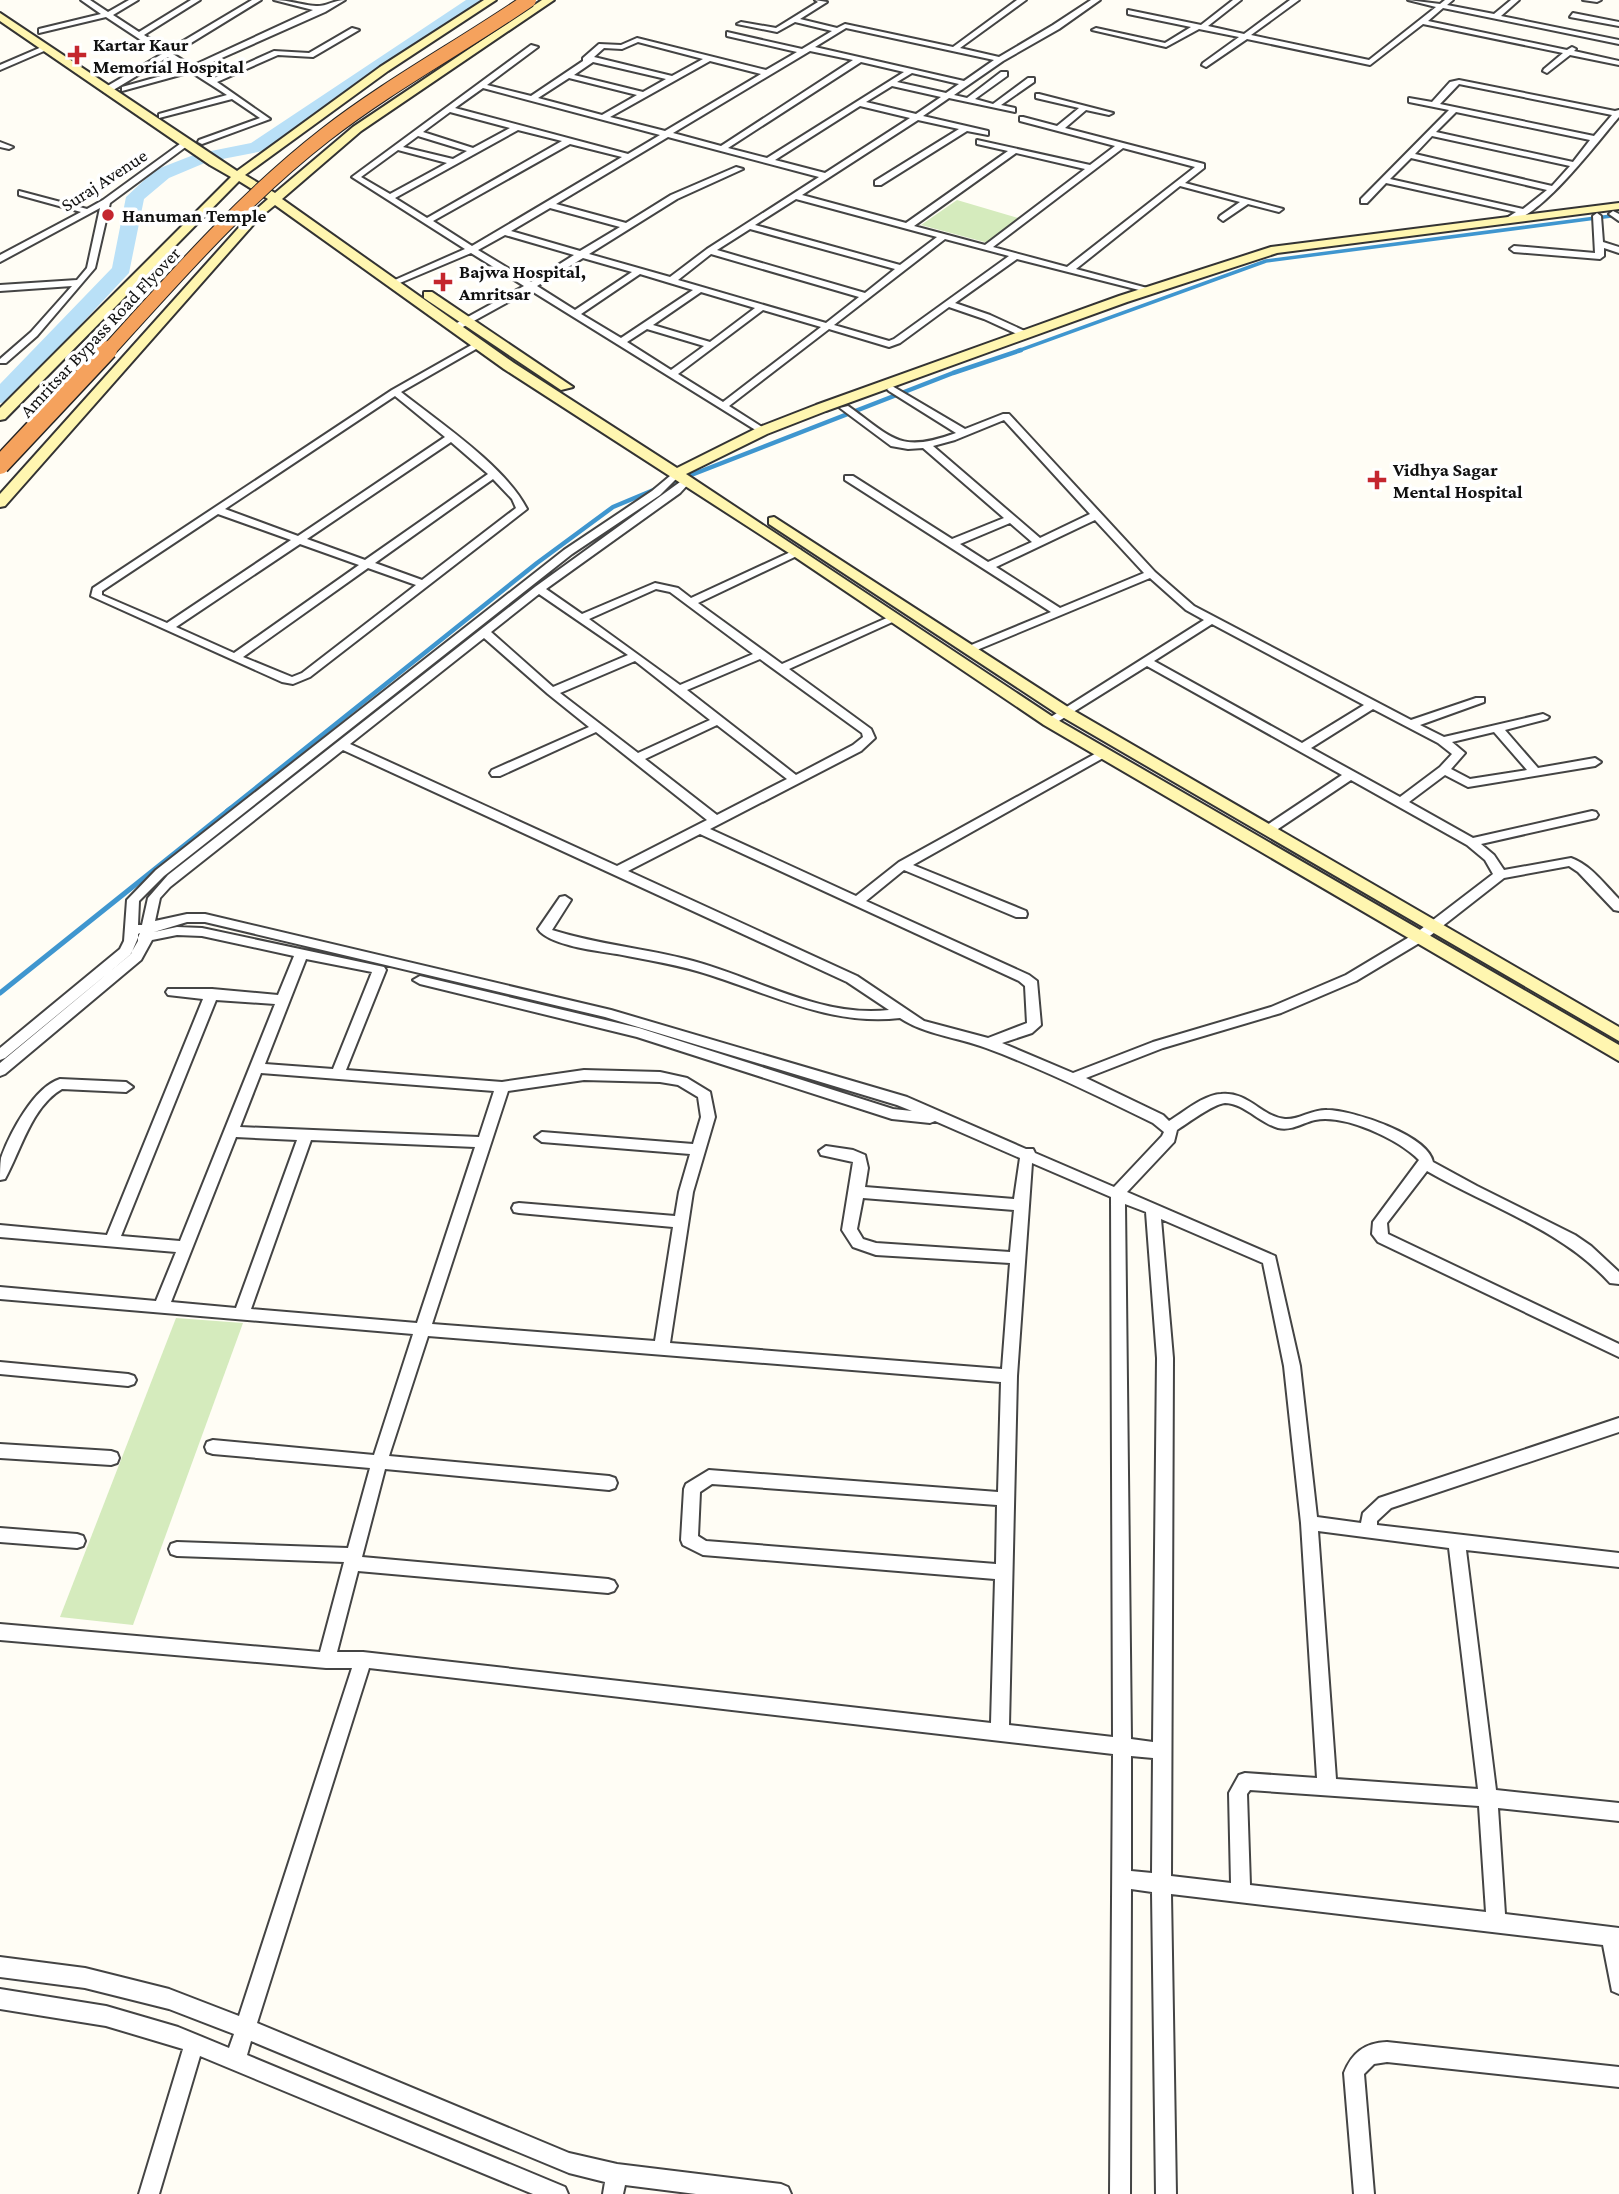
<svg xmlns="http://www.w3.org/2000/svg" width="1619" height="2194" font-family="'Crimson Pro',serif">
<rect width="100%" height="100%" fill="#fffdf5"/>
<g fill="#d5ebbd">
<path d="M957,200L1025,220L992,244L921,225Z"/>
<path d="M176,1318L243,1323L133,1625L60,1617Z"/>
</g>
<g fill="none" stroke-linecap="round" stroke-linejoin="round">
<path stroke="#3f96cf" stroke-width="3.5" d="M1015,352L1266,261L1619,215"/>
<g stroke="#3f96cf" stroke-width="4.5">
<path d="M668,484L953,373L1021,350"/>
<path d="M227,811L537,563L613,507L656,489"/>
</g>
<path stroke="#3f96cf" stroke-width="5" d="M0,993L230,809"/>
<path fill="#b9e0f7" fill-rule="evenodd" d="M466,0H485L263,151L207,162L169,178L144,199L129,273L8,402L0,403V384L112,268L126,197L155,170L196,154L251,143Z"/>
<defs>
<g id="street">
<path d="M81,0H90L108,12L129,0H138L113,15L139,32L191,0H200L144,35L168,50L252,0H261L173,54L192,66L313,10L274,0C289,0 302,5 316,6C325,7 334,0 345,0L325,12L197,69L212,79L274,51L309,53L352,28L359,30L313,57L278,55L217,82L270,119L202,144L198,142L199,140L260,118L232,99L159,118V114L227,95L191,72L122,91V87L186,69L168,57L110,92H104V88L162,54L106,17L39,33V29L101,14Z"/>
<path d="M815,0L827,2L800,19L837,28L845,24L953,47L1017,0H1026L960,48L999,57L1053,25L1091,0H1100L1059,29L1003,61L954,95L967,98L1001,72H1007V76L975,99L993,104L1028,78H1034V82L1001,105L1015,108V112L949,98L923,116L988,131V135L967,131L881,185H875V181L959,129L918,120L802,195L906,223L1008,151L977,144V140L1090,165L1115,146L1020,121V117H1023L1057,126L1079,108L1036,98V94H1039L1113,113L1109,115L1086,110L1065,128L1204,164V168L1185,183L1283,209L1279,212L1248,204L1223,221L1219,218L1220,216L1240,202L1180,186L1076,269L1151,289V293L1017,259L955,303L990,315L1027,332V336H1021L984,319L949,307L900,343L889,347L829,329L729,406L765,429V433L762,434L530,290L461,328H455V324L524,286L471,253L395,285L388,283L465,249L352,177L531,45L538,47L487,85L531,96L583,61V58L599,44L621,45L637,38L766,70L797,52L727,36V32L802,49L832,31L795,22L777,32L737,24L741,22L776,28L818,2ZM846,28L994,60L964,81L815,47ZM638,42L703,59L672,76L594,57L604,48L622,49ZM810,51L853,60L721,146L673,133ZM710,61L761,74L665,131L610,117ZM593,62L666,79L643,92L574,75ZM861,62L904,72L767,158L728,148ZM912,73L959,84L946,93L897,82ZM569,78L637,95L602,115L538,98ZM892,86L941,97L916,114L866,102ZM483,88L660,135L628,154L455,108ZM860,106L910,118L825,173L775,160ZM450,112L510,128L473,148L423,132ZM518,130L562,141L427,218L395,198ZM418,136L467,151L453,159L403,147ZM668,137L819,177L707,249L670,277L589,254L677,199L743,169L736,167L671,195L626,223L556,204ZM570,144L622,157L472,246L433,221ZM1123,148L1195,167L1067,267L993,247ZM398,150L447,163L390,194L361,177ZM1016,153L1085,169L985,245L914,226ZM796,199L937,237L900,265L755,225ZM550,208L620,227L580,251L511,231ZM750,229L895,269L865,293L717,250ZM505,235L574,255L531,282L478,250ZM945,239L1009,256L894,339L889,341L834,325ZM711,254L859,297L826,323L678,280ZM583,258L632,272L575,310L537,286ZM640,274L693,290L621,338L581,314ZM701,292L755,308L710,342L653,325ZM763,310L821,327L723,402L678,374ZM647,329L704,346L671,370L627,342Z"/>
<path d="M1233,0H1241L1208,26L1244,34L1290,0H1299L1251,35L1369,60L1436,7L1408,0L1440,4L1445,0H1453L1447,5L1494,14L1511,0H1519L1501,16L1619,40V44L1443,8L1428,21L1567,50L1572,47L1576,49L1574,51L1619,61V65L1570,55L1547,73L1543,71L1544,69L1563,53L1423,24L1370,65L1247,39L1206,67L1202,65L1203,63L1239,37L1199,29L1166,47L1092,30L1096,28L1165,43L1191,27L1128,14V10L1201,25Z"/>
<path d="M1583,0H1601L1597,2Z"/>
<path d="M1573,13L1619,22V26L1570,17Z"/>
<path d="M44,46L51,48L0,70V65Z"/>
<path d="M1459,80L1615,111L1619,110V117C1602,136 1530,233 1505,219L1516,212L1386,183L1367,203H1361V199L1449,110L1409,102V98L1432,102L1450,82ZM1459,84L1612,115L1594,136L1440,104ZM1456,112L1590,140L1573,162L1436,132ZM1432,136L1570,166L1552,186L1415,154ZM1411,158L1547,190L1523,209L1390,179Z"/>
<path d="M184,141L191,143L110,203L95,268L37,336L6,363H0V359L31,332L72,286L0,291V285L77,280L87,268L100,208L0,262V255L81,212L19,195V191L87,209L103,200Z"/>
<path d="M0,142L13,147L9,149L0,147Z"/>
<path d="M1613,211L1619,214V221L1609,214Z"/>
<path d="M1597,213L1601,216L1603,242L1619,247V253L1604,248V256L1600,259L1514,252L1510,249L1514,246L1595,253L1593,216Z"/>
<path d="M475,343L483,345L401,392C439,422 506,467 527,509L310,677L293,684L282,682L91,596L93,588L392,390ZM395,396L445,437L298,536L225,509ZM451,442L488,474L365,560L307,539ZM493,479L512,499L516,508L422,580L375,563ZM218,514L291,540L167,623L102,595V591ZM300,544L359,565L234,653L176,627ZM368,568L416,585L302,673L292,677L243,657Z"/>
<path d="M892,386L965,429L1003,414H1009L1155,572L1194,606L1411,720L1476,698H1484V702L1420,725L1444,737L1543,714L1549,717L1547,719L1505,730L1538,768L1595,758L1601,762L1595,766L1468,787L1445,775L1409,802L1473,838L1592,811L1596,812L1598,815L1596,818L1481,844L1494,855L1504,870L1571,858C1591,865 1605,885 1619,899V911L1614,910L1578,872L1569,866L1504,878L1426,939L1356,981L1281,1013L1163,1048L1086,1078L1163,1115L1169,1121C1184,1112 1203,1095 1221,1094C1248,1091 1262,1117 1285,1119C1299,1120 1312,1109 1327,1110C1352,1110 1428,1135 1433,1162L1477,1186L1575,1235L1591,1246L1619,1272V1284L1610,1283C1561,1229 1489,1207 1427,1171L1387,1223L1388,1234L1619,1344V1357L1378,1242L1372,1234L1373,1222L1419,1160C1398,1139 1345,1114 1315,1120C1302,1123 1292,1131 1278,1128C1260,1123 1243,1103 1225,1103C1213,1104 1188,1123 1177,1130L1174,1142L1127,1192L1275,1256L1300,1366L1317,1517L1361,1523L1363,1513L1379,1498L1619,1418V1432L1391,1508L1377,1521V1525L1619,1553V1567L1466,1550L1496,1790L1619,1803V1821L1498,1808L1505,1914L1619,1928V1994L1612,1991L1603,1945L1171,1894L1176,2194H1156L1152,1892L1131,1889L1130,2194H1110L1113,1754L369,1668L257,2023L569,2153L617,2164L781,2184L788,2187L791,2194H696L625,2185L623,2194H603L605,2182L569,2173L251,2041L247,2055L565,2187L568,2194H533L200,2056L159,2194H139L183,2049L106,2026L0,2009V1989L106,2006L178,2027L229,2048L234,2034L169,2009L85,1988L0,1977V1957L85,1968L169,1989L239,2016L352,1668H326L0,1640V1624L320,1652L344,1562L177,1556L171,1554L169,1549L171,1544L177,1542L348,1548L370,1468L213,1454L207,1452L205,1447L207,1442L213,1440L374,1455L413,1334L0,1299V1287L156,1301L176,1252L0,1237V1225L107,1235L203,999L168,995L166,992L168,989H212L278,995L294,956L202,936L177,935L152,940L141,960L5,1074L0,1076V1063L131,954L140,933L138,934V941L130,955L5,1058L0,1060V1048L120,949L124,941L127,900L156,870L564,550L652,491L676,471L681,474L660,495L572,554L164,876L139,901L138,925H142L148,898L168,875L535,587L687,477L692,480L680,493L546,589L582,614L655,583L678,588L691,598L797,549L801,550V554L698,603L782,664L889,617H897L899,619L789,669L871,729L875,738L861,751L710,829L856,896L899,862L1102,750L1106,749L1112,753L913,865L1026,911L1027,914L1026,917H1016L904,870L866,901L1029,975L1037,981L1041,1025L1032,1033L1002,1043L1073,1073L1153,1042L1271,1007L1346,975L1416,933L1493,874L1485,860L1467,845L1351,780L1272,833H1264L1262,830L1264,827L1342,775L1147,666L1054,724H1046V720L1204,620L1186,610L1150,578L972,652H964V648L1051,612L845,480V476H853L952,539L1004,518L923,448L908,449L891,446L840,408L848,406C893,438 899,454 956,433L889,391L887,389ZM1004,420L1090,514L1040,538L933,446L955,440ZM1095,520L1144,573L1060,608L996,567ZM1010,523L1032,542L988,562L960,544ZM656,589L670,592L753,654L680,685L589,619ZM539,594L628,655L553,687L491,632ZM1212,624L1364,705L1302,743L1154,661ZM484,638L548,694L589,727L492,770L490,773L492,776H500L596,732L707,820L617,866L350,744ZM760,659L862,733L863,737L853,745L796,775L687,690ZM635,661L710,720L638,753L560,693ZM1373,709L1438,743L1452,754L1440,767L1400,797L1311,748ZM717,725L787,779L717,815L645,759ZM1494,732L1527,770L1470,779L1451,769L1465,753L1452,742ZM343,750L847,982L889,1010C822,1018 756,978 693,961C646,948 598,945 552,930L571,900L565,896L560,897L538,929C548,945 597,951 617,954C648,960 680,965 710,975C773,995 832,1026 900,1018C926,1035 957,1037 986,1048C1043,1069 1098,1096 1153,1123L1164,1132L1162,1136L1114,1187L1035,1153L1033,1149H1026L907,1097L611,1010L205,914H187L155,921L160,898L170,887ZM700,834L1019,981L1025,986L1027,1023L988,1038L924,1021L857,976L628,871ZM187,922H205L605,1017L897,1105L912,1111L893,1109L639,1028L420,976L413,980L420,984L637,1037L892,1119L930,1123L935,1121L1020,1158L1014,1199L865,1187L868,1168L865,1155L853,1150L826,1146L819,1151L821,1155L853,1162L842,1230L853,1247L876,1255L1010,1263L1002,1369L670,1343L693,1192L715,1117L710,1092L687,1078L660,1072L584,1070L502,1082L346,1070L386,970L384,967L202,928L177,927L154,932ZM306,959L372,972L333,1069L265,1064ZM216,1000L275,1004L180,1241L121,1236ZM261,1073L494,1091L479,1137L240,1127ZM584,1080L660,1082L678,1085L698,1097L701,1117L693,1144L542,1132L535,1137L542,1142L690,1154L679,1192L675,1216L519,1203L514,1204L512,1208L514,1212L519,1213L673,1227L655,1341L432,1324L508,1091ZM236,1137L297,1140L236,1308L171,1302ZM311,1140L475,1147L417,1323L251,1309ZM1032,1163L1111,1197L1113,1737L1009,1725L1017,1376ZM863,1198L1014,1210L1010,1252L876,1243L863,1239L857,1229ZM1125,1204L1146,1212L1157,1358L1153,1742L1131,1739ZM1161,1219L1263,1263L1284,1366L1301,1523L1317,1778L1245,1773L1239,1775L1229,1793L1231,1883L1171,1876L1173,1358ZM428,1336L1001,1382L998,1492L709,1470L686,1484L684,1489L681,1540L683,1545L703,1555L995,1579L991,1723L363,1652H337L358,1571L608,1593L614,1591L617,1586L614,1581L608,1579L362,1557L385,1469L609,1490L615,1488L617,1483L615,1478L609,1476L389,1456ZM712,1484L997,1505L996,1564L706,1541L698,1536L700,1492ZM1318,1531L1449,1548L1478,1789L1336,1779ZM1131,1756L1153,1758L1152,1873L1131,1871ZM1250,1790L1479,1806L1486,1912L1250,1885L1247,1794Z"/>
<path d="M60,1079L126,1082L133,1087L126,1092L62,1089C32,1106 21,1150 5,1179L0,1180C0,1173 0,1165 1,1158C10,1133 34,1087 60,1079Z"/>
<path d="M0,1362L128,1374L134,1376L136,1380L134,1384L128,1386L0,1374Z"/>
<path d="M0,1444L111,1451L117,1453L119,1458L117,1463L111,1465L0,1458Z"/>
<path d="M0,1528L77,1534L83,1536L85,1541L83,1546L77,1548L0,1542Z"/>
<path d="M1387,2042L1619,2067V2087L1387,2062L1374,2064L1364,2074L1374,2194H1354L1344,2073C1352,2053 1364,2043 1387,2042Z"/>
</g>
<g id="secondary">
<path d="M484,0H496L388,71L245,175L275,193L353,127L542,0H554L361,131L282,199L514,363L677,468L757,428L816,405L1119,296L1271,247L1619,203V209L1277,253L1127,302L826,411L767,434L686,474L1056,719L1619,1045V1061L1044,725L792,555L504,369L275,205L259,218L5,506L0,507V494L251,214L268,199L239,181L5,419L0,420V408L231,177L210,165L0,21V13L237,171L380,67Z"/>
<path d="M424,292H432L573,387L561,390L424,298Z"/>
<path d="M774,517L1071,709L1619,1027V1041L1059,715L769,524V518Z"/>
</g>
</defs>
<use href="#street" stroke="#444" stroke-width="4"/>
<use href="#secondary" stroke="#333" stroke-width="4"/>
<use href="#street" fill="#fff" fill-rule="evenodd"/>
<use href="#secondary" fill="#fff6b0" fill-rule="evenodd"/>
<defs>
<path id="highway-bridge-far1" d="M107,352C176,276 244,198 325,135C389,85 462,46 529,0"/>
<path id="highway-bridge" d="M0,465L108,350"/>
</defs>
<use href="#highway-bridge-far1" stroke="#222" stroke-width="16" stroke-linecap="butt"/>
<use href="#highway-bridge" stroke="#222" stroke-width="21" stroke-linecap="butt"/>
<use href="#highway-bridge-far1" stroke="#f5a25d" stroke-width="14"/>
<use href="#highway-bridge" stroke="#f5a25d" stroke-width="18"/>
</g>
<g fill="#c4262e" stroke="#fff" stroke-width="2.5">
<path d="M73.5 44.5h7v7h7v7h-7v7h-7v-7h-7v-7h7z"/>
<circle cx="108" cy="215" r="7"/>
<path d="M439.5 271.5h7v7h7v7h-7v7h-7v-7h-7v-7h7z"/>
<path d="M1373.5 469.5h7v7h7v7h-7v7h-7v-7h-7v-7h7z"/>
</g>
<g text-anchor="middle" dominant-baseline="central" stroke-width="7" stroke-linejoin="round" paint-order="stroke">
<g font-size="19" font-weight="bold" fill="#111" stroke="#fff" text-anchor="start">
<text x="93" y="44">Kartar Kaur<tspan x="93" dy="22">Memorial Hospital</tspan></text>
<text x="122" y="215">Hanuman Temple</text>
<text x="459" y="271">Bajwa Hospital,<tspan x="459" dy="22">Amritsar</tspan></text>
<text x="1393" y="469">Vidhya Sagar<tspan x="1393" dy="22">Mental Hospital</tspan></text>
</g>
<g font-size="19" fill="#111" stroke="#fff">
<text transform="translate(104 180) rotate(-33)">Suraj Avenue</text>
<text transform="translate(100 332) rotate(-47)">Amritsar Bypass Road Flyover</text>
</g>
</g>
</svg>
